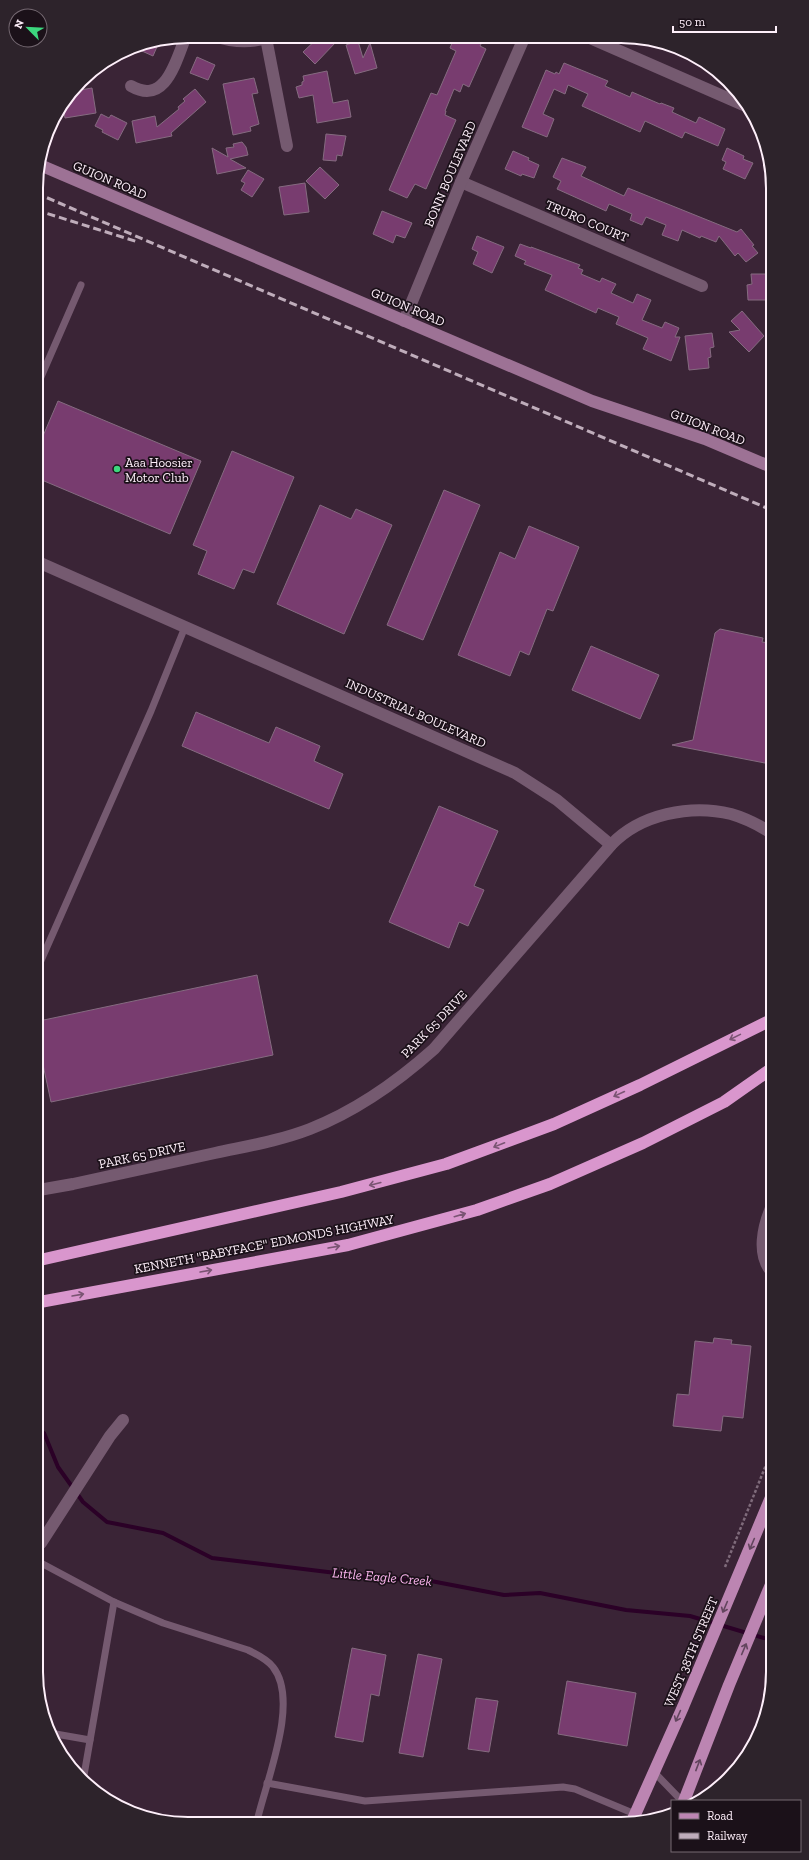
<svg xmlns="http://www.w3.org/2000/svg" width="809" height="1860" font-family="'Zilla Slab',serif">
<rect width="100%" height="100%" fill="#3a2436"/>
<g fill="none" stroke-linecap="round" stroke-linejoin="round">
<path stroke="#2b0127" stroke-width="4" d="M40,1431L44,1433L58,1467L83,1502L107,1522L163,1533L212,1558L377,1578L431,1581L504,1595L540,1593L626,1610L690,1616L764,1638L773,1639"/>
</g>
<g fill="#783c6f" stroke="#856b80">
<path d="M319,37H330L336,42L315,64L303,52Z"/>
<path d="M454,38H484L480,46L486,49L469,87L463,84L460,92L454,89L445,111H446L445,115L456,120L426,189L415,184L407,198L389,190L431,93L437,95L456,51L450,48Z"/>
<path d="M358,41L363,58L370,43L377,68L355,74L346,45Z"/>
<path d="M159,42L153,56L133,47Z"/>
<path d="M197,57L215,65L208,80L190,73Z"/>
<path d="M564,63L608,81L605,86L630,97L632,92L660,104L661,103L674,108L672,112L696,123L699,117L725,129L718,146L685,132L682,138L645,121L640,132L582,106L588,94L568,85L565,94L554,89L543,114L554,119L547,137L522,127L546,70L555,74L556,72L559,74Z"/>
<path d="M327,71L333,103L348,100L351,117L317,123L313,95L299,98L296,87L302,85V82L304,81L303,76Z"/>
<path d="M254,78L258,93L252,94L259,124L250,127L251,131L233,135L223,84Z"/>
<path d="M92,88L96,113L65,118L63,106L74,91Z"/>
<path d="M195,89L206,102L171,133L172,136L136,143L132,121L155,116L157,127L179,109L178,107L185,101L183,99Z"/>
<path d="M101,114L109,118L111,115L127,123L118,140L102,132L103,130L95,126Z"/>
<path d="M326,134L346,136L342,156L337,155L336,161L323,160Z"/>
<path d="M242,142L246,147L248,155L230,159L246,168L217,174L212,148L228,157L226,148L234,147L233,144Z"/>
<path d="M727,148L744,156L743,159L753,163L745,179L723,169L726,162L722,160Z"/>
<path d="M513,151L529,158L528,160L539,165L534,178L522,174L521,176L505,169Z"/>
<path d="M562,158L586,167L581,176L624,196L628,188L737,232L741,229L754,245L752,246L758,253L746,262L738,253L735,256L719,236L716,242L701,236L700,238L682,230L678,241L662,235L666,225L646,217L642,225L630,220L632,214L609,204L606,211L557,189L561,181L553,177Z"/>
<path d="M320,167L339,185L325,199L306,181Z"/>
<path d="M248,170L264,179L252,197L241,190L245,183L241,181Z"/>
<path d="M305,183L309,212L284,215L279,187Z"/>
<path d="M382,211L412,223L405,238L396,235L393,243L373,234Z"/>
<path d="M477,236L504,247L492,273L473,264L478,252L472,249Z"/>
<path d="M520,244L531,248V247L580,265L578,268L583,270L581,274L600,282L602,278L616,284L611,293L633,303L637,294L651,300L642,320L662,328L665,322L679,328L675,337H680L671,361L643,349L648,338L616,324L619,317L598,308L596,313L545,290L552,275L524,264L526,261L515,256Z"/>
<path d="M751,274H768V300H748L747,285L752,284Z"/>
<path d="M742,311L764,336L749,352L729,332L740,330L731,321Z"/>
<path d="M712,333L714,347L710,348L711,357L708,358L709,368L689,370L685,336Z"/>
<path d="M58,401L201,461L170,534L37,478V450Z"/>
<path d="M232,451L294,477L254,573L243,569L234,589L198,574L207,551L193,545Z"/>
<path d="M444,490L480,505L423,640L387,625Z"/>
<path d="M320,505L351,519L356,509L392,525L344,634L277,604Z"/>
<path d="M529,526L579,547L553,611L547,609L529,655L520,651L510,676L458,655L500,552L515,559Z"/>
<path d="M720,629L763,638L762,642L769,643L770,764L672,745L693,740L715,633Z"/>
<path d="M591,646L659,675L640,719L572,690Z"/>
<path d="M196,712L269,743L276,727L320,746L314,761L343,774L329,809L182,746Z"/>
<path d="M439,806L498,831L474,886L484,890L468,926L459,922L449,948L389,922Z"/>
<path d="M257,975L273,1055L51,1102L39,1046V1021Z"/>
<path d="M714,1338L732,1340L731,1344L751,1346L743,1418L723,1416L721,1431L673,1426L677,1394L689,1395L695,1341L713,1343Z"/>
<path d="M352,1648L386,1655L379,1696L371,1694L363,1742L335,1737Z"/>
<path d="M418,1654L442,1659L423,1757L399,1753Z"/>
<path d="M567,1681L636,1693L627,1746L558,1734Z"/>
<path d="M476,1698L498,1701L489,1752L468,1749Z"/>
</g>
<g fill="none" stroke-linecap="round" stroke-linejoin="round">
<path stroke="#7f6b7b" stroke-width="2.5" stroke-dasharray="3 2" stroke-linecap="butt" d="M725,1567L772,1450"/>
<g stroke="#755a70" stroke-width="7">
<path d="M37,386L81,285"/>
<path d="M39,965L151,711L185,627"/>
<path d="M41,1563L114,1602L163,1623L248,1650C256,1654 267,1659 273,1667C300,1701 266,1781 257,1821"/>
<path d="M50,1733L90,1740"/>
<path d="M653,1771L682,1801"/>
<path d="M83,1781L114,1602"/>
<path d="M267,1783L365,1801L563,1787L575,1789L635,1814"/>
</g>
<g stroke="#755a70" stroke-width="12">
<path d="M215,36C232,42 252,43 270,37"/>
<path d="M266,38L287,146"/>
<path d="M590,38L748,107"/>
<path d="M131,86C166,106 176,60 186,36"/>
<path d="M461,182L702,286"/>
<path d="M404,321L461,182L524,38"/>
<path d="M38,562L515,773L557,800L611,845"/>
<path d="M39,1190L73,1184C120,1174 168,1163 215,1153C247,1146 279,1141 310,1129C356,1111 397,1082 434,1049L611,845C640,814 691,804 731,814C745,818 757,824 770,832"/>
<path d="M771,1208C763,1227 757,1254 771,1271"/>
<path d="M41,1543L110,1436L123,1420"/>
</g>
<path stroke="#9d7295" stroke-width="12" d="M40,165L592,401L705,439L769,466"/>
<g stroke="#bc85b2" stroke-width="12">
<path d="M684,1801L729,1685L772,1582"/>
<path d="M633,1819L683,1707L772,1495"/>
</g>
<g stroke="#d996cd" stroke-width="12">
<path d="M40,1260L341,1192L446,1164L554,1124L640,1085L771,1020"/>
<path d="M40,1302L348,1245L477,1210L550,1184L643,1143L724,1102L771,1069"/>
</g>
<g stroke="#bfadbb" stroke-width="3" stroke-dasharray="8 4" stroke-linecap="butt">
<path d="M36,193L769,509"/>
<path d="M36,210L138,242"/>
</g>
</g>
<defs><path id="oneway-shaft" d="M-6 0H5M1.5-3L5.5 0L1.5 3" fill="none" stroke-width="1.6" stroke-linecap="round" stroke-linejoin="round"/></defs>
<g stroke="#7a5473">
<use href="#oneway-shaft" transform="translate(735 1037) rotate(154)"/>
<use href="#oneway-shaft" transform="translate(619 1094) rotate(155)"/>
<use href="#oneway-shaft" transform="translate(499 1145) rotate(158)"/>
<use href="#oneway-shaft" transform="translate(375 1184) rotate(166)"/>
<use href="#oneway-shaft" transform="translate(460 1215) rotate(-16)"/>
<use href="#oneway-shaft" transform="translate(334 1247) rotate(-10)"/>
<use href="#oneway-shaft" transform="translate(206 1271) rotate(-10)"/>
<use href="#oneway-shaft" transform="translate(78 1295) rotate(-10)"/>
</g>
<g stroke="#63455e">
<use href="#oneway-shaft" transform="translate(752 1544) rotate(113)"/>
<use href="#oneway-shaft" transform="translate(725 1607) rotate(113)"/>
<use href="#oneway-shaft" transform="translate(744 1649) rotate(-67)"/>
<use href="#oneway-shaft" transform="translate(678 1716) rotate(114)"/>
<use href="#oneway-shaft" transform="translate(698 1765) rotate(-69)"/>
</g>
<circle fill="#3cd77e" stroke="#1b1119" stroke-width="1.5" cx="117" cy="469" r="4"/>
<g text-anchor="middle" dominant-baseline="central" stroke-width="3.5" stroke-linejoin="round" paint-order="stroke">
<g font-size="13" fill="#feeffa" stroke="#1b1119">
<text transform="translate(450 174) rotate(-67)">BONN BOULEVARD</text>
<text transform="translate(110 180) rotate(23)">GUION ROAD</text>
<text transform="translate(587 221) rotate(23)">TRURO COURT</text>
<text transform="translate(408 307) rotate(23)">GUION ROAD</text>
<text transform="translate(708 427) rotate(21)">GUION ROAD</text>
<text transform="translate(416 713) rotate(24)">INDUSTRIAL BOULEVARD</text>
<text transform="translate(434 1024) rotate(-46)">PARK 65 DRIVE</text>
<text transform="translate(142 1155) rotate(-12)">PARK 65 DRIVE</text>
<text transform="translate(264 1244) rotate(-11)">KENNETH "BABYFACE" EDMONDS HIGHWAY</text>
<text transform="translate(691 1652) rotate(-67)">WEST 38TH STREET</text>
</g>
<g font-size="13" fill="#feeffa" stroke="#1b1119" text-anchor="start">
<text x="125" y="462">Aaa Hoosier<tspan x="125" dy="15">Motor Club</tspan></text>
</g>
<g font-size="14" font-style="italic" fill="#fdb6f0" stroke="#1b1119">
<text transform="translate(382 1577) rotate(5)">Little Eagle Creek</text>
</g>
</g>
<path d="M0 0H809V1860H0ZM188 43H621A145 145 0 0 1 766 188V1672A145 145 0 0 1 621 1817H188A145 145 0 0 1 43 1672V188A145 145 0 0 1 188 43Z" fill="#2d232b" fill-rule="evenodd"/>
<path fill="none" stroke="#feeffa" stroke-width="2" d="M188 43H621A145 145 0 0 1 766 188V1672A145 145 0 0 1 621 1817H188A145 145 0 0 1 43 1672V188A145 145 0 0 1 188 43Z"/>
<rect x="671" y="1800" width="130" height="52" fill="#1b1119" stroke="#766a73"/>
<rect x="679" y="1813" width="20" height="6" fill="#bc85b2" stroke="#766a73"/>
<text x="707" y="1820" font-size="12" fill="#feeffa">Road</text>
<rect x="679" y="1833" width="20" height="6" fill="#bfadbb" stroke="#766a73"/>
<text x="707" y="1840" font-size="12" fill="#feeffa">Railway</text>
<g transform="translate(28 28) rotate(294)"><circle r="19" fill="#1b1119" stroke="#766a73"/>
<path d="M0-3L7 15L0 10L-7 15Z" fill="#3cd77e"/>
<text y="-6" font-size="11" font-weight="bold" text-anchor="middle" fill="#feeffa">N</text>
</g>
<path d="M673 26v6h103v-6" fill="none" stroke="#feeffa" stroke-width="2"/>
<text x="679" y="26" font-size="12" fill="#feeffa" stroke="#1b1119" stroke-width="3" paint-order="stroke">50 m</text>
</svg>
